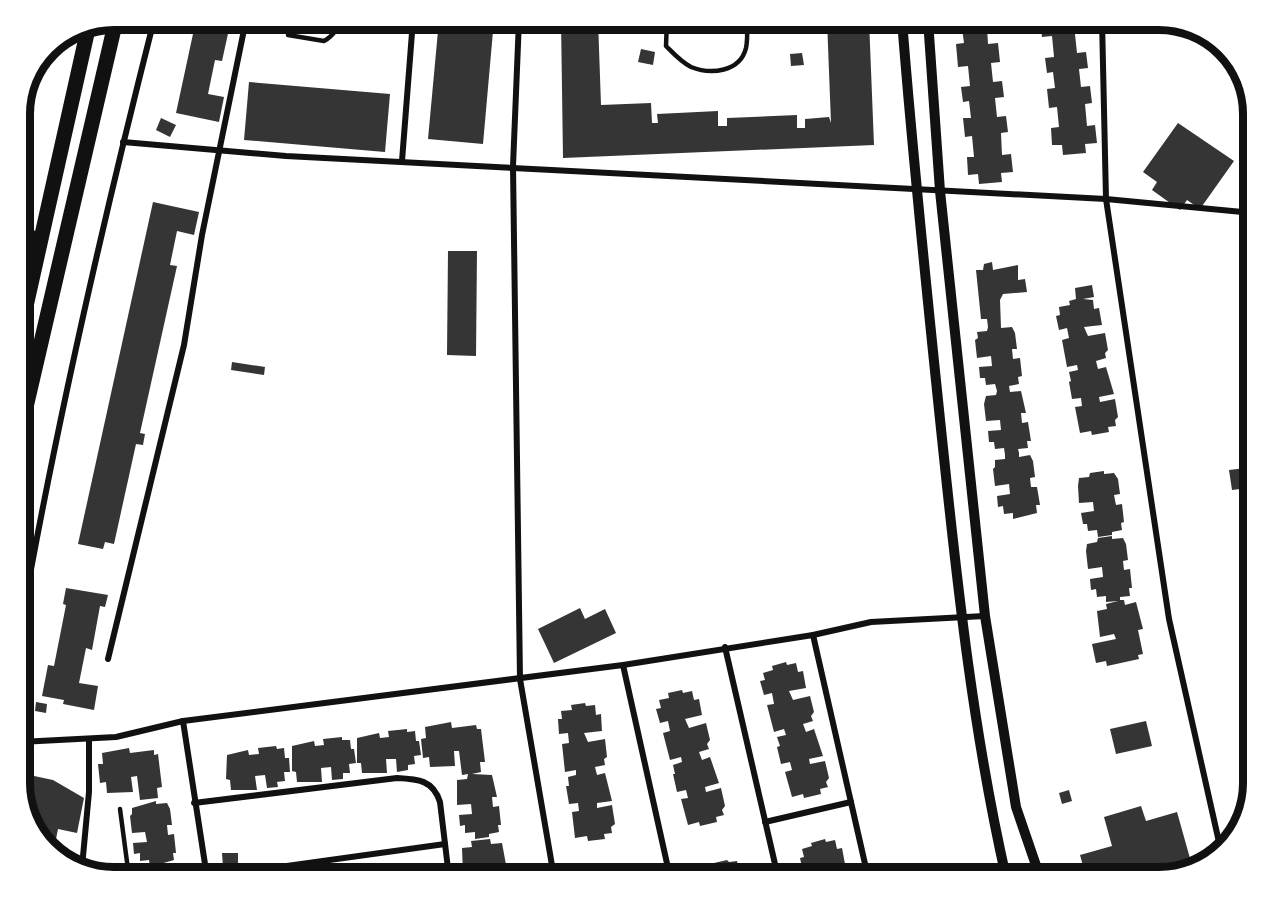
<svg xmlns="http://www.w3.org/2000/svg" width="1273" height="897" font-family="Roboto,sans-serif">
<rect width="100%" height="100%" fill="#fff"/>
<g fill="#353535">
<path d="M196,20H231L222,61L215,60L208,94L224,97L219,122L176,113Z"/>
<path d="M439,20H494L483,144L428,139Z"/>
<path d="M561,20H598L601,105L651,103L652,123H658L657,114L718,111V126H727V118L797,115V128H805V119L829,117L831,123L827,20H869L874,145L563,158Z"/>
<path d="M954,20H996L997,26L987,27L988,44L998,43L1000,62L991,63L993,82L1002,81L1004,97L995,98L997,117L1006,116L1008,132L1001,133L1002,155L1011,154L1013,172L1001,173L1002,182L979,184L978,174L968,175L967,157H974L972,136L965,137L963,118H971L969,101L963,102L961,87L970,86L968,66L958,67L956,44L964,43L962,28L955,29Z"/>
<path d="M1040,20H1083L1084,33L1075,34L1077,53L1086,52L1088,68L1079,69L1081,87L1090,86L1092,103L1085,104L1087,126L1095,125L1097,143L1085,144L1086,153L1063,155L1062,145H1052L1051,128L1059,127L1057,107L1049,108L1047,89L1055,88L1053,72L1047,73L1045,58L1054,57L1052,36L1042,37Z"/>
<path d="M641,49L655,52L653,65L638,62Z"/>
<path d="M802,53L804,65L791,66L790,54Z"/>
<path d="M249,82L390,94L385,152L244,140Z"/>
<path d="M161,118L176,125L170,137L156,130Z"/>
<path d="M1178,123L1234,161L1200,209L1187,200L1180,210L1152,190L1157,182L1143,172Z"/>
<path d="M153,202L199,212L194,235L177,231L170,265L177,266L140,433L145,434L143,445L136,444L114,544L105,542L103,549L78,544Z"/>
<path d="M448,251H477L476,356L447,355Z"/>
<path d="M992,262L993,270L1018,265V280L1025,279L1027,292L1003,294L1000,300L1001,328L1012,327L1015,333L1017,349H1012L1013,359L1020,358L1022,376L1018,377L1019,384L1009,386L1010,392L1021,391L1026,413H1021L1022,423L1028,422L1031,441H1027L1028,448L1018,449L1019,453V457L1030,455L1033,461L1035,477L1030,478L1031,487H1037L1040,505H1036L1037,513L1013,519V513L1004,514L1003,506L998,507L997,496L1010,494L1009,484L995,486L993,469L995,467V460L1005,459V455L1004,448L995,449L994,442H989L988,431L1001,430L1000,420L986,421L984,404L986,396L996,395L997,391L995,384L986,385L985,378H980L979,367L992,366L991,356L977,358L975,340L978,338L977,332L987,331L988,327L987,319H981L976,270H983L984,264Z"/>
<path d="M1092,285L1094,297L1083,299L1093,300L1094,309L1099,308L1102,325L1084,327L1088,336L1105,333L1108,350L1105,353L1106,358L1096,361L1098,369L1106,367L1114,394L1099,397L1100,402L1115,399L1118,417L1115,420L1116,426L1108,427L1109,432L1092,435L1091,431L1080,433L1075,407L1082,406L1081,398L1072,399L1069,382L1071,381L1069,372L1078,370L1077,365L1067,367L1062,340L1069,338L1067,328L1059,330L1056,316L1060,315L1059,307L1070,305L1069,301L1076,299L1075,288Z"/>
<path d="M232,362L265,367L264,375L231,370Z"/>
<path d="M1246,468L1248,488L1232,490L1229,470Z"/>
<path d="M1104,471V474L1114,473L1118,479L1120,494L1114,495L1116,505L1122,504L1124,522L1121,523L1122,530L1112,532V535L1098,537L1097,530L1088,531L1087,524H1083L1081,513L1094,511L1093,502L1079,503L1078,486L1079,478L1089,477L1090,473Z"/>
<path d="M1112,536V539L1123,538L1126,544L1128,560L1123,561L1124,570L1130,569L1132,588H1129L1130,596L1120,597V600H1124L1125,605L1136,602L1143,629L1138,630L1143,654L1138,655L1139,659L1107,666L1106,661L1096,663L1092,644L1116,639L1114,634L1100,637L1097,611L1107,609L1106,604L1118,601L1106,602V596L1097,597L1096,589L1091,590L1090,579L1103,577L1102,567L1088,569L1086,551L1087,544L1097,542L1098,538Z"/>
<path d="M66,588L108,595L105,607L100,606L92,650L86,648L79,683L98,686L94,710L63,704L64,700L42,696L48,665L54,666L66,605L63,604Z"/>
<path d="M580,608L585,619L605,609L616,633L554,663L538,629Z"/>
<path d="M786,662L787,665L796,663L798,672L803,671L806,688L789,691L793,700L810,696L814,712L811,716L813,721L803,724L806,732L814,729L823,756L809,759L810,764L825,761L829,778L826,782L828,787L820,789L821,794L804,798L803,794L792,797L785,772L792,770L790,762L781,764L777,747L780,746L777,737L786,735L784,729L774,732L767,705L774,704L772,693L764,695L760,681L765,680L763,673L773,670L772,666Z"/>
<path d="M682,690L683,693L692,691L694,700L699,699L702,715L685,719L689,728L706,723L710,740L707,744L709,749L699,752L702,760L710,757L719,783L705,787L706,792L721,788L725,806L722,810L724,815L716,817L717,822L700,826L699,822L688,825L681,799L688,798L686,790L677,792L673,774H675L673,765L682,762L681,757L670,760L663,733L670,731L668,721L660,723L656,709L661,708L659,700L669,698L668,693Z"/>
<path d="M36,702L47,704L46,713L35,711Z"/>
<path d="M585,703L586,706L595,705L596,715L601,714L602,731L584,733L588,742L605,739L607,757L604,759L605,765L595,767L597,775L605,773L612,801L597,803V808L612,805L615,824L611,827L612,833L604,834L605,839L588,841L587,836L575,838L572,812L579,811L578,803L569,804L566,786H569L568,777L576,775V770L565,772L562,744L569,743L568,733L559,734L558,719H562L561,711L572,710L571,705Z"/>
<path d="M1146,721L1152,746L1116,754L1110,729Z"/>
<path d="M451,722L452,728L476,725L477,729H481L485,762H480L481,772L472,774L492,775L497,797H492L493,807L499,806L501,825H498L499,832L489,834V837L475,839V832L465,833V825L460,826L459,815L472,814L471,804L457,805V780L467,779L468,774L462,775L459,751H454L455,766L430,767L429,757L423,758L421,739L426,738L425,727Z"/>
<path d="M407,729V732L415,731L416,741H419L421,755L414,756L415,764L408,765V770L397,772L396,759H386L387,773H362L361,763H357V738L379,733L380,738L389,737L388,731Z"/>
<path d="M342,737V740H350L351,749H354L356,763L349,764L350,773H343V779L332,780L331,767L321,768L322,782H297L296,772L292,771V746L314,741L315,746L324,745L323,739Z"/>
<path d="M276,746L277,749L284,748L285,758H289L290,772H284L285,781L277,782L278,787L267,788L265,775L255,776L257,790H231L230,780L226,779L227,755L248,750L249,755L259,754L258,748Z"/>
<path d="M129,748L130,753L154,750V755L158,754L162,787L157,788L158,798L140,800L137,776L131,777L133,792L107,793L106,782L100,783L98,764H103L102,753Z"/>
<path d="M20,773L53,780L84,798L77,833L58,829L53,854L29,825L20,789Z"/>
<path d="M1069,790L1072,801L1062,804L1059,793Z"/>
<path d="M156,801V804L167,803L170,809L172,825H167L168,835L174,834L176,853H173L174,860L150,867L149,860L140,861V853L134,854L133,843L147,842L145,832L132,833L130,816L132,814V808Z"/>
<path d="M1141,806L1146,821L1177,812L1193,869L1159,878L1086,877L1080,855L1112,846L1104,817Z"/>
<path d="M490,839L491,844L502,843L507,870H501L502,877H478L477,872L463,874L462,848L472,847L471,841Z"/>
<path d="M825,839L826,842L835,840L837,849L842,848L845,864L828,868L832,877L849,872L850,877H813L811,870L803,872L800,858L804,857L802,849L812,846L811,843Z"/>
<path d="M222,853H238V867H223Z"/>
<path d="M727,860L729,862L737,861L739,870L744,869L746,877H706L704,870L715,868L714,863Z"/>
<path d="M162,866L163,869L173,868L177,877H139L138,873L148,872L149,868Z"/>
</g>
<g fill="none" stroke-linecap="round" stroke-linejoin="round">
<g stroke="#111" stroke-width="4.5">
<path d="M394,20L413,22"/>
<path d="M667,20L666,46C674,54 681,62 691,67C711,75 740,72 746,48C748,39 747,28 747,20"/>
<path d="M1137,26L1191,30"/>
<path d="M288,35L324,41C336,35 336,26 346,20"/>
<path d="M120,809L129,877"/>
</g>
<g stroke="#111" stroke-width="6">
<path d="M519,20L513,166L520,679L554,877"/>
<path d="M1102,20L1106,199L1169,619L1221,851"/>
<path d="M123,142L286,156L1106,199L1253,213"/>
<path d="M402,161L413,20"/>
<path d="M1242,212L1253,110"/>
<path d="M20,221L40,240"/>
<path d="M20,630C56,425 103,221 154,20"/>
<path d="M813,635L868,877"/>
<path d="M725,647L778,877"/>
<path d="M108,659L184,345L202,235L246,20"/>
<path d="M623,665L670,877"/>
<path d="M183,721L207,877"/>
<path d="M20,742L116,737L183,721L623,665L813,635L871,622L985,616"/>
<path d="M194,803L397,778C418,779 433,780 440,802L449,877"/>
<path d="M765,822L851,802"/>
<path d="M82,867L89,792V739"/>
<path d="M207,877L445,844"/>
</g>
<g stroke="#111" stroke-width="10">
<path d="M902,20C913,162 928,305 943,448C958,592 974,736 1006,877"/>
<path d="M928,20L940,191L985,616L1016,807L1040,877"/>
</g>
<g stroke="#111" stroke-width="15">
<path d="M20,333L88,29"/>
<path d="M20,433L116,20"/>
</g>
</g>
<path d="M0 0H1273V897H0ZM114 30H1159A84 84 0 0 1 1243 114V783A84 84 0 0 1 1159 867H114A84 84 0 0 1 30 783V114A84 84 0 0 1 114 30Z" fill="#fff" fill-rule="evenodd"/>
<path fill="none" stroke="#111" stroke-width="8" d="M114 30H1159A84 84 0 0 1 1243 114V783A84 84 0 0 1 1159 867H114A84 84 0 0 1 30 783V114A84 84 0 0 1 114 30Z"/>
</svg>
